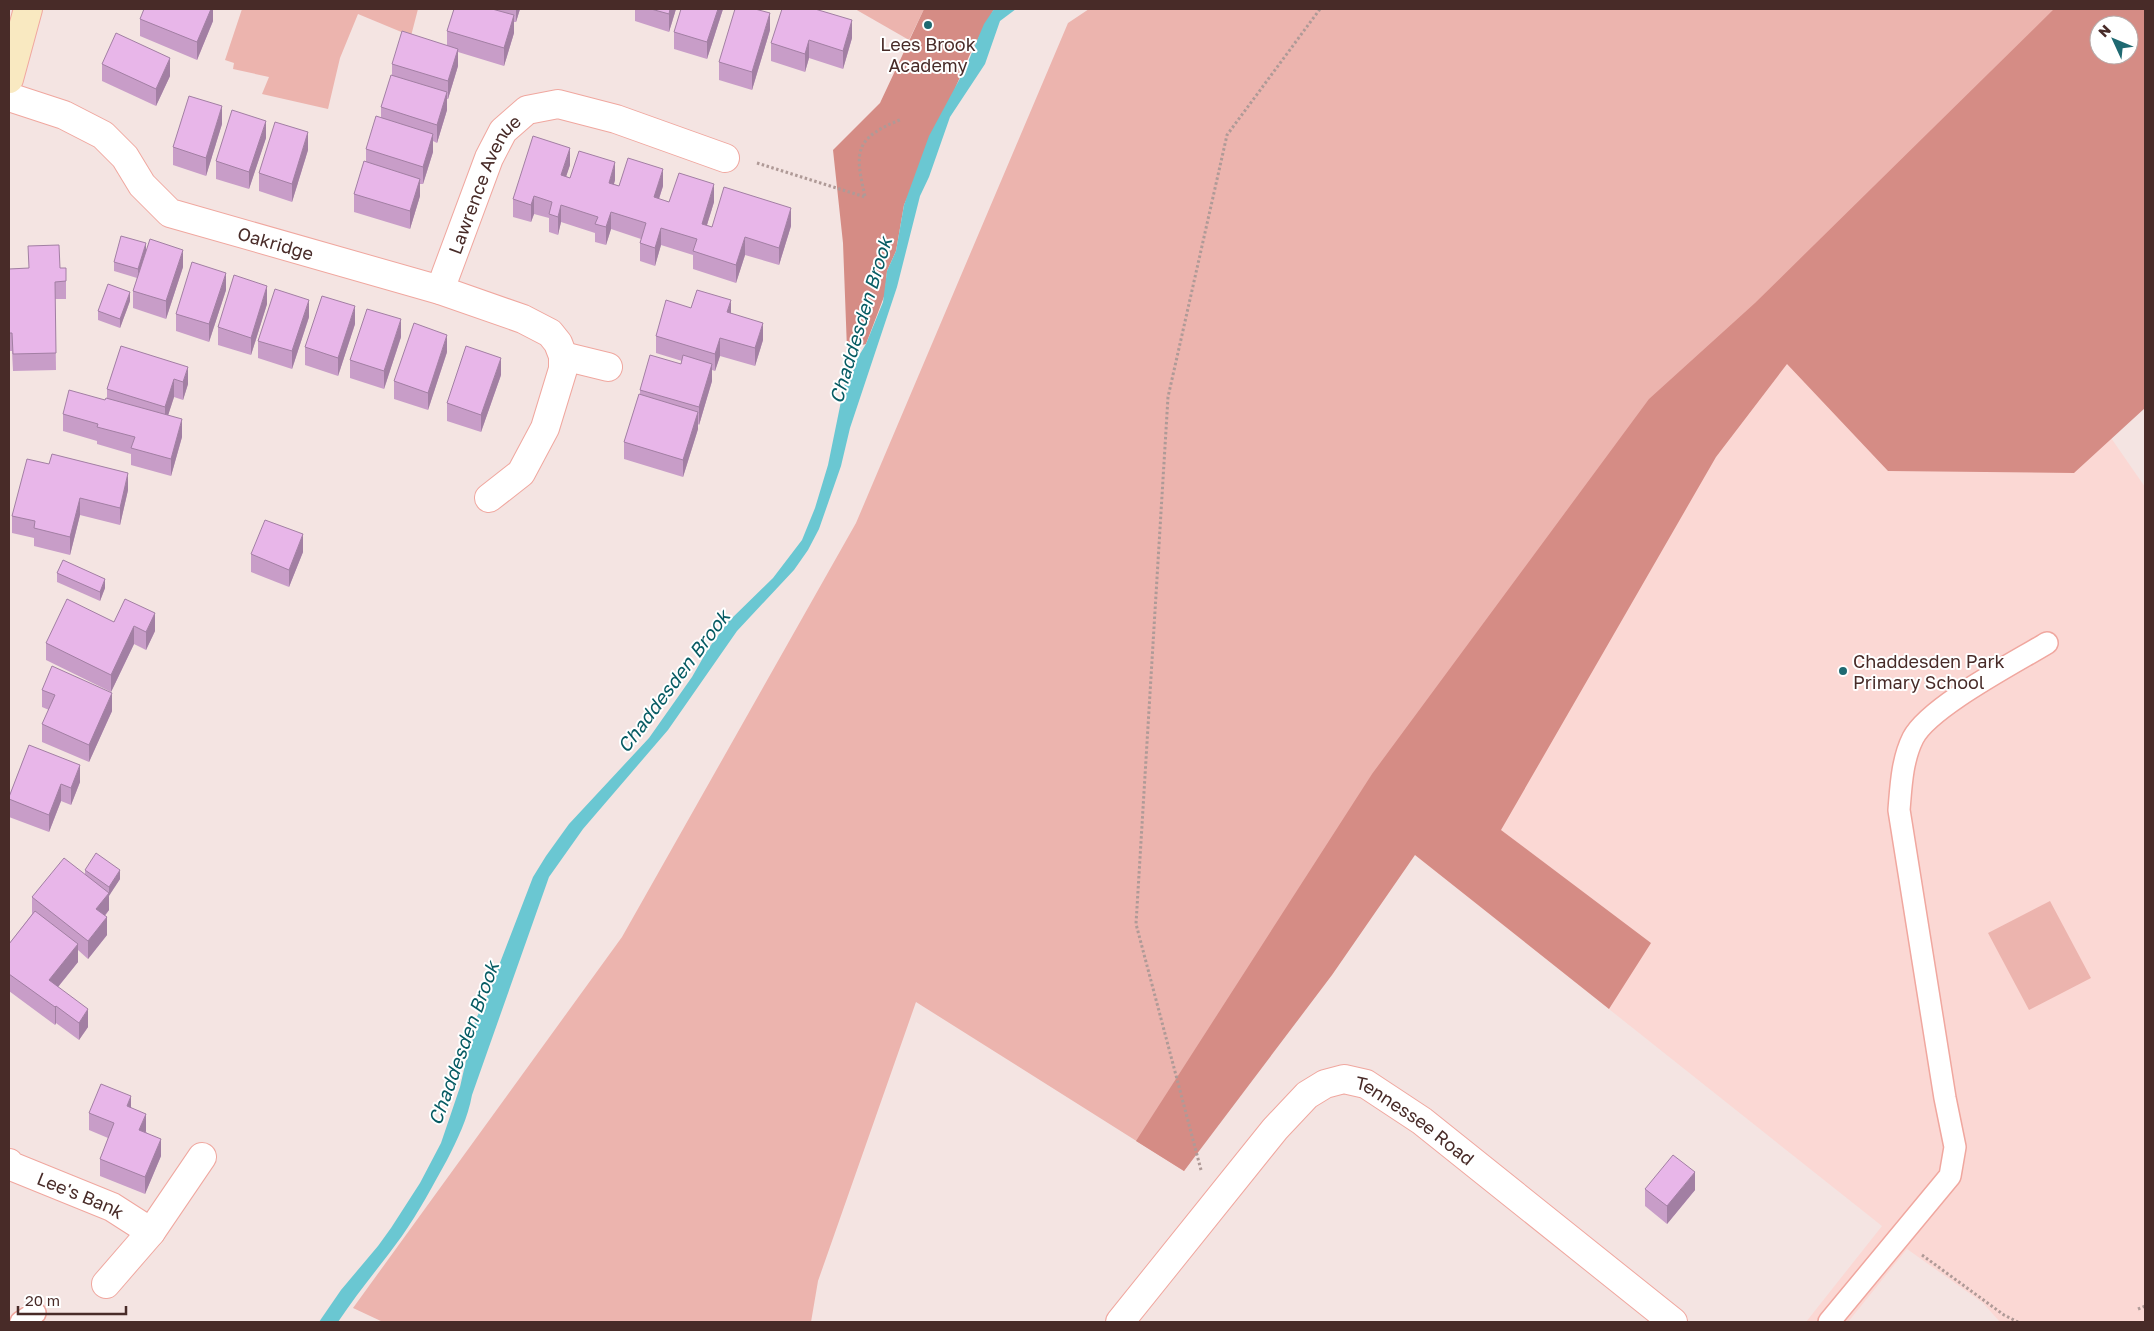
<svg xmlns="http://www.w3.org/2000/svg" width="2154" height="1331" font-family="'Golos Text',sans-serif">
<rect width="100%" height="100%" fill="#f4e4e2"/>
<path fill="#fbd8d4" d="M1818,329L2091,409L2145,487V1322H2000L1983,1303L1907,1249L1848,1322H1806L1882,1226L1415,855L1692,449Z"/>
<g fill="#ecb4ae" fill-rule="evenodd">
<path d="M242,9H418L411,36L358,14L340,58L328,109L262,94L269,77L233,69L234,63L225,60Z"/>
<path d="M855,9H924L909,40Z"/>
<path d="M1089,9H2145V408L1886,252L1692,449L1184,1171L916,1002L818,1281L811,1322H383L353,1308L622,937L856,523L1068,23ZM2099,25H2129V55H2099Z"/>
<path d="M2050,901L2091,978L2029,1010L1988,933Z"/>
</g>
<g fill="#d58c85" fill-rule="evenodd">
<path d="M924,9H994L971,52L904,205L896,251L887,271L885,294L866,344L847,349L843,243L833,150L880,103Z"/>
<path d="M2054,9H2145V408L2074,473L1888,471L1787,364L1716,457L1501,830L1651,943L1609,1009L1415,855L1332,975L1184,1171L1136,1141L1372,774L1649,399L1755,303ZM2099,25H2129V55H2099Z"/>
</g>
<path fill="#6ac7d2" d="M994,9H1016L1000,21L985,64L950,117L929,177L920,196L897,287L850,428L841,466L819,529L808,550L794,570L737,631L668,730L583,829L549,877L472,1095C468,1118 457,1140 447,1160C433,1185 419,1212 402,1236C381,1265 358,1292 338,1322H319L341,1290L378,1246L391,1228L420,1183L441,1143L460,1087L475,1021L488,994L533,877L546,856L569,824L649,738L692,677L708,649L729,621L773,578L802,540L815,508L828,465L846,377L866,344L883,302L887,271L896,251L904,205L929,136L965,69L984,24Z"/>
<g fill="none" stroke-linecap="round" stroke-linejoin="round">
<defs>
<g id="lane">
<path d="M21,1322L35,1313"/>
<path d="M1829,1322L1950,1176L1955,1147L1945,1098L1899,810C1901,786 1902,760 1913,738C1929,707 2014,663 2047,643"/>
</g>
<g id="street">
<path id="s1" d="M9,97L64,115L103,135L125,157L142,185L170,213L440,290L523,319L550,333L558,343L563,356V369L545,428L521,473L489,498"/>
<path id="s2" d="M440,290L489,158L503,131L527,110L558,104L616,119L725,158"/>
<path d="M563,356L608,367"/>
<path id="s3" d="M9,1163L11,1166L112,1207L151,1232"/>
<path d="M106,1284L151,1232L202,1157"/>
<path id="s4" d="M1120,1322L1275,1129L1307,1095L1325,1084L1344,1079L1366,1084L1422,1121L1673,1322"/>
</g>
<path id="secondary" d="M9,79L28,9"/>
</defs>
<use href="#lane" stroke="#f0a79f" stroke-width="24"/>
<use href="#street" stroke="#f0a79f" stroke-width="30"/>
<use href="#secondary" stroke="#f0a79f" stroke-width="30"/>
<g stroke="#af9a97" stroke-width="3" stroke-dasharray="2.5 2.5" stroke-linecap="butt">
<path d="M757,163L865,197"/>
<path d="M865,196C854,150 855,138 902,119"/>
<path d="M1201,1170L1136,924L1168,397L1227,135L1320,9"/>
<path d="M1922,1255L2004,1315L2018,1322"/>
<path d="M2138,1309L2145,1306"/>
</g>
<use href="#lane" stroke="#fff" stroke-width="21"/>
<use href="#street" stroke="#fff" stroke-width="28"/>
<use href="#secondary" stroke="#f9e9c1" stroke-width="28"/>
</g>
<g fill="#c89dc8">
<path d="M213,9V21L197,60L140,36V19Z"/>
<path d="M454,9H520L516,22H514V33L504,66L458,52V66L448,99H447V110L437,143L433,141V152L423,184H420V196L410,229L354,212V194L366,162V149L381,118V107L392,75V64L447,45V31Z"/>
<path d="M635,9H676L669,32L635,21Z"/>
<path d="M723,9L707,59L674,49V32Z"/>
<path d="M770,30L752,90L719,80V62Z"/>
<path d="M852,38L843,69L809,58L805,72L771,61V43Z"/>
<path d="M102,64L170,76L156,106L102,81Z"/>
<path d="M222,124L206,176L173,165V147Z"/>
<path d="M266,138L249,189L216,179V161Z"/>
<path d="M308,150L292,202L259,191V173Z"/>
<path d="M570,165L566,176L570,178L615,180L614,184L619,186H663L659,199L669,202H714L707,225L712,227L791,226L779,265L745,255L736,283L693,269V255L661,245L655,266L640,261V243L641,239L611,229L606,245L595,242V233L561,222L558,235L549,232V218L534,214L531,222L513,217V199Z"/>
<path d="M146,250L183,267L166,319L133,308V291L137,278L114,271V262Z"/>
<path d="M60,268H66V299H55L56,370L13,371L12,351H9V269Z"/>
<path d="M226,290L209,342L176,331V314Z"/>
<path d="M130,301L120,328L98,320V311Z"/>
<path d="M267,304L251,355L218,345V327Z"/>
<path d="M691,308L731,313L763,340L755,366L720,356L715,371L712,370V381L699,425L698,424V429L683,477L624,459V442L640,394V390L681,364L682,361L656,353V336Z"/>
<path d="M309,317L292,369L258,358V341Z"/>
<path d="M355,324L338,376L305,365V347Z"/>
<path d="M401,337L384,389L350,378V360Z"/>
<path d="M121,346L188,384L183,400L174,397L168,415L182,437L171,476L131,465V454L97,444V441L63,431V414L105,400L107,398V389Z"/>
<path d="M447,352L428,410L394,399V381Z"/>
<path d="M501,375L481,432L447,421V403Z"/>
<path d="M49,464L128,490L120,525L80,515L70,555L34,546V538L12,533V516Z"/>
<path d="M303,552L289,587L251,572V554Z"/>
<path d="M57,573L105,588L100,601L57,582Z"/>
<path d="M114,622L155,631L146,650L134,644L111,692L46,660V643Z"/>
<path d="M42,690L112,711L89,762L42,742V724L49,710L42,707Z"/>
<path d="M29,745L80,782L71,805L61,801L49,832L9,817V797Z"/>
<path d="M85,870L120,879L109,895V910L105,916L107,935L88,959L78,950V962L58,987L88,1027L79,1040L56,1023L55,1025L9,991V944L32,914V897L85,874Z"/>
<path d="M131,1107L161,1156L145,1194L100,1176V1159L108,1138L89,1130V1113Z"/>
<path d="M1645,1189L1695,1190L1667,1224L1645,1206Z"/>
</g>
<g fill="#a27fa3">
<path d="M211,9H213V21L197,60V42Z"/>
<path d="M516,9H520L516,22Z"/>
<path d="M670,9H676L669,32V14Z"/>
<path d="M718,9H723L707,59V42Z"/>
<path d="M770,13V30L752,90V72Z"/>
<path d="M514,15V33L504,66V48Z"/>
<path d="M852,20V38L843,69V51Z"/>
<path d="M809,40V58L805,72V54Z"/>
<path d="M458,49V66L448,99V81Z"/>
<path d="M170,58V76L156,106V89Z"/>
<path d="M447,92V110L437,143V125Z"/>
<path d="M222,106V124L206,176V158Z"/>
<path d="M266,121V138L249,189V172Z"/>
<path d="M308,132V150L292,202V184Z"/>
<path d="M433,134V152L423,184V167Z"/>
<path d="M570,148V165L561,192V175Z"/>
<path d="M615,162V180L609,200V183Z"/>
<path d="M663,169V186L654,214V197Z"/>
<path d="M420,179V196L410,229V211Z"/>
<path d="M714,184V202L702,241V224Z"/>
<path d="M534,196V214L531,222V205Z"/>
<path d="M561,205V222L558,235V217Z"/>
<path d="M791,208V226L779,265V248Z"/>
<path d="M611,212V229L606,245V227Z"/>
<path d="M661,228V245L655,266V248Z"/>
<path d="M745,237V255L736,283V265Z"/>
<path d="M146,243V252L138,278V269Z"/>
<path d="M183,250V267L166,319V301Z"/>
<path d="M226,273V290L209,342V324Z"/>
<path d="M267,286V304L251,355V338Z"/>
<path d="M130,292V301L120,328V319Z"/>
<path d="M309,300V317L292,369V351Z"/>
<path d="M731,300V318L727,312Z"/>
<path d="M355,306V324L338,376V358Z"/>
<path d="M401,319V337L384,389V371Z"/>
<path d="M763,323V340L755,366V348Z"/>
<path d="M447,335V352L428,410V393Z"/>
<path d="M720,338V356L715,371V354Z"/>
<path d="M501,358V375L481,432V415Z"/>
<path d="M712,364V381L699,425V407Z"/>
<path d="M188,367V384L183,400V382Z"/>
<path d="M174,379V397L165,425V407Z"/>
<path d="M698,412V429L683,477V460Z"/>
<path d="M182,419V437L171,476V459Z"/>
<path d="M128,473V490L120,525V508Z"/>
<path d="M80,498V515L70,555V537Z"/>
<path d="M303,534V552L289,587V570Z"/>
<path d="M105,579V588L100,601V592Z"/>
<path d="M155,613V631L146,650V632Z"/>
<path d="M134,626V644L111,692V675Z"/>
<path d="M112,693V711L89,762V745Z"/>
<path d="M80,765V782L71,805V788Z"/>
<path d="M61,784V801L49,832V815Z"/>
<path d="M120,870V879L109,896V887Z"/>
<path d="M109,893V910L96,926V909Z"/>
<path d="M107,917V935L88,959V941Z"/>
<path d="M78,944V962L49,998V980Z"/>
<path d="M56,1006V1023L55,1025V1007Z"/>
<path d="M88,1009V1027L79,1040V1023Z"/>
<path d="M131,1096V1113L127,1106Z"/>
<path d="M146,1114V1131L139,1147V1130Z"/>
<path d="M161,1139V1156L145,1194V1177Z"/>
<path d="M1695,1172V1190L1667,1224V1206Z"/>
</g>
<g fill="#e8b6e9" stroke="#a27fa3">
<path d="M144,9H211L197,42L140,19Z"/>
<path d="M454,9H492L514,15L504,48L447,31Z"/>
<path d="M651,9H670L669,14Z"/>
<path d="M681,9H718L707,42L674,32Z"/>
<path d="M735,9H755L770,13L752,72L719,62Z"/>
<path d="M782,9H815L852,20L843,51L809,40L805,54L771,43Z"/>
<path d="M402,31L458,49L448,81L392,64Z"/>
<path d="M116,33L170,58L156,89L102,64Z"/>
<path d="M391,75L447,92L437,125L381,107Z"/>
<path d="M189,96L222,106L206,158L173,147Z"/>
<path d="M232,110L266,121L249,172L216,161Z"/>
<path d="M376,116L433,134L423,167L366,149Z"/>
<path d="M275,122L308,132L292,184L259,173Z"/>
<path d="M533,136L570,148L561,175L570,178L579,151L615,162L609,183L619,186L628,158L663,169L654,197L669,202L679,173L714,184L702,224L712,227L724,187L791,208L779,248L745,237L736,265L693,251L697,239L661,228L655,248L640,243L646,223L611,212L606,227L595,224L598,217L561,205L558,217L549,214L552,202L534,196L531,205L513,199Z"/>
<path d="M364,161L420,179L410,211L354,194Z"/>
<path d="M121,236L146,243L138,269L114,262Z"/>
<path d="M150,239L183,250L166,301L133,291Z"/>
<path d="M59,245L60,268H66V281L55,282L56,353L13,354L12,333H9V269L29,268L28,246Z"/>
<path d="M192,262L226,273L209,324L176,314Z"/>
<path d="M234,275L267,286L251,338L218,327Z"/>
<path d="M108,284L130,292L120,319L98,311Z"/>
<path d="M275,289L309,300L292,351L258,341Z"/>
<path d="M697,290L731,300L727,312L763,323L755,348L720,338L715,354L656,336L666,300L691,308Z"/>
<path d="M322,296L355,306L338,358L305,347Z"/>
<path d="M367,309L401,319L384,371L350,360Z"/>
<path d="M414,323L447,335L428,393L394,381Z"/>
<path d="M121,346L188,367L183,382L174,379L165,407L107,389Z"/>
<path d="M466,346L501,358L481,415L447,403Z"/>
<path d="M650,355L681,364L683,355L712,364L699,407L640,390Z"/>
<path d="M69,390L105,400L106,398L182,419L171,459L131,448L135,437L97,427L98,424L63,414Z"/>
<path d="M639,394L698,412L683,460L624,442Z"/>
<path d="M52,454L128,473L120,508L80,498L70,537L34,528L35,521L12,516L27,459L49,464Z"/>
<path d="M265,520L303,534L289,570L251,554Z"/>
<path d="M63,560L105,579L100,592L57,573Z"/>
<path d="M67,599L114,622L125,599L155,613L146,632L134,626L111,675L46,643Z"/>
<path d="M52,666L112,693L89,745L42,724L55,695L42,690Z"/>
<path d="M29,745L80,765L71,788L61,784L49,815L9,799V797Z"/>
<path d="M96,853L120,870L109,887L85,870Z"/>
<path d="M64,858L109,893L96,909L107,917L88,941L32,897Z"/>
<path d="M35,911L78,944L49,980L88,1009L79,1023L56,1006L55,1007L9,974V944Z"/>
<path d="M101,1084L131,1096L127,1106L146,1114L139,1130L161,1139L145,1177L100,1159L114,1123L89,1113Z"/>
<path d="M1673,1155L1695,1172L1667,1206L1645,1189Z"/>
</g>
<g fill="#1e6971" stroke="#fff" stroke-width="2">
<circle cx="928" cy="25" r="5"/>
<circle cx="1843" cy="671" r="5"/>
</g>
<g text-anchor="middle" dominant-baseline="central" stroke-width="4" stroke-linejoin="round" paint-order="stroke">
<g font-size="18" fill="#482b28" stroke="#fff">
<text x="928" y="44">Lees Brook<tspan x="928" dy="21">Academy</tspan></text>
<text x="1853" y="661" text-anchor="start">Chaddesden Park<tspan x="1853" dy="21">Primary School</tspan></text>
</g>
<g font-size="18" fill="#482b28" stroke="#fff">
<text stroke="none"><textPath href="#s2" startOffset="115">Lawrence Avenue</textPath></text>
<text stroke="none"><textPath href="#s1" startOffset="315">Oakridge</textPath></text>
<text stroke="none"><textPath href="#s4" startOffset="418">Tennessee Road</textPath></text>
<text stroke="none"><textPath href="#s3" startOffset="79">Lee's Bank</textPath></text>
</g>
<g font-size="19" font-style="italic" fill="#065b63" stroke="#fff">
<text transform="translate(860 320) rotate(-73)">Chaddesden Brook</text>
<text transform="translate(673 681) rotate(-53)">Chaddesden Brook</text>
<text transform="translate(463 1043) rotate(-70)">Chaddesden Brook</text>
</g>
</g>
<rect width="2154" height="1331" fill="none" stroke="#482b28" stroke-width="20"/>
<g transform="translate(2114 40) rotate(314)"><circle r="24" fill="#ffffff" stroke="#b6aaa9"/>
<path d="M0-4L9 19L0 12L-9 19Z" fill="#1e6971"/>
<text y="-8" font-size="14" font-weight="bold" text-anchor="middle" fill="#482b28">N</text>
</g>
<path d="M18 1306v8h108v-8" fill="none" stroke="#482b28" stroke-width="2.5"/>
<text x="25" y="1306" font-size="15" fill="#482b28" stroke="#ffffff" stroke-width="4" paint-order="stroke">20 m</text>
</svg>
